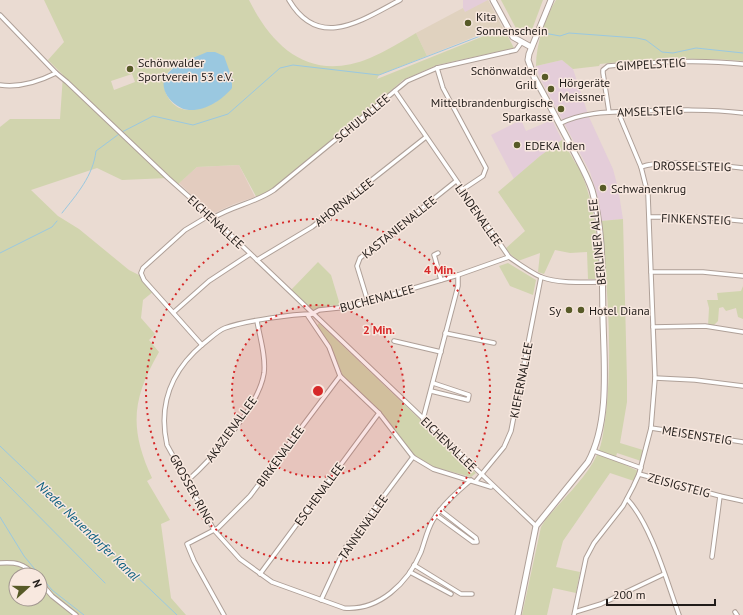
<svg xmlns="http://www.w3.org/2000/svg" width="743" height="615" font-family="'PT Sans',sans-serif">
<rect width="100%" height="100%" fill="#eadbd2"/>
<g fill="#e4cdd9">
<path d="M463,0H488L465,13L463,8Z"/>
<path d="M562,60L573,69L589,117L613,169L618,188L623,219L601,221L597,194L590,172L539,76L536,66Z"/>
<path d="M521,120L526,131L552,120L562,140L540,156L514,179L491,135Z"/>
</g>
<path fill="#e3ccbf" d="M239,165L255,197L234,204L212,214L179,183L197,167Z"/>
<path fill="#e0d2bf" d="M488,0L504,30L489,31L427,56L416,33L463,8L465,12Z"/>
<g fill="#d1d4ae" fill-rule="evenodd">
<path d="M44,0H249C274,50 312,82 370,58C386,51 401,42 416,33L427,56L379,75L377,79L489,34L506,33L514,48L437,65L403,80L331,144L290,178L258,200L239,165L197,167L176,186L168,178L122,180L97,168L31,190L58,216L79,229L129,270L141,276L154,291L143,300L141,318L155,334L149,340L159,352C132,399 129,428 152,478L147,481L170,520L161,524L171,598L186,615H0V127L10,119H60L63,75L48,60L64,42ZM197,57L226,64L232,78L216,102C208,105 198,109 189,110C171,111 156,85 169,71C177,64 188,62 197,57ZM132,74L135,82L114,90L111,81ZM16,575H40V599H16Z"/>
<path d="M501,0H543L530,35L519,34Z"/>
<path d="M556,0H743V61C695,57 648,59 600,64L599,66L573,69L562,60L536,66C536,44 545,18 556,0Z"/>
<path d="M562,140L576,164V161C595,199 597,238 600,279H588L587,252L570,253L555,250L544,274L538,272L540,253L518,261L505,249L525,231L498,192L540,156Z"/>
<path d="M623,219L627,381V402L620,443L643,450L641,461L617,453L615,460L638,471L634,481L610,473L563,541L556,567L580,572L576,593L553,588L547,615H522L541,527L546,519C563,499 586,478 597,455C603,443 604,426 606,413C613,350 607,284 601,221Z"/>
<path d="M318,262L331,275L340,305L326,306L312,310L291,290Z"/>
<path d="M508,263L536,280L533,295L510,286L499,266Z"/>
<path d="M743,286V319L738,317L736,308L726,311L723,307L719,308L718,321L712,327L708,326L709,308L707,300H718L717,293L741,291Z"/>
<path d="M319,323L476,473L471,477L434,467L412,454L403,444L386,418L344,379L331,347L317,326Z"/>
</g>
<path fill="#9ac8e0" d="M207,52H215L224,56L232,78V88C222,100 206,111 189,110C173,109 154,86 169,72C177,63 196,57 207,52Z"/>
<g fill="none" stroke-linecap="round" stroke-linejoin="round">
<g stroke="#9ac8e0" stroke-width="1">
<path d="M516,32H531"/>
<path d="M544,33L560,36L569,33L637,38L646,40L662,52L673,53L696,48L743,53"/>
<path d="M122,132L153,116L193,125L228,114L280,68L293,65L379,75L488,33L505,30"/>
<path d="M62,213C77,194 93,176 96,151L119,134"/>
<path d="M0,253L52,227L57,221"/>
<path d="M0,446L177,615"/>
<path d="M0,477L105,583"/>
<path d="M0,517L24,556L52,590L84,615"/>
</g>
<defs>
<g id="street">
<path d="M289,0C319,51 362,20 400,0"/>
<path d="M0,15L56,73L67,82L168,178L213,218L536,526"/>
<path d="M437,68L443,88L486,168L483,176L462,190"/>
<path d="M0,85C20,88 38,82 56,73"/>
<path d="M395,91L509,257C519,264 530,272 541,277C560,284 582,282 602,282"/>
<path d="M609,112L603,73V70L608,66C653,62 698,59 743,64"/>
<path d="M559,124C584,111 613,112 641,111C675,110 709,109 743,113"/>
<path d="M641,167C661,159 720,165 743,168"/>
<path d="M650,217H700L743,221"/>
<path d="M213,218C232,206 255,203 274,190L407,81L437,68L516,50L521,43"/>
<path d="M438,253L434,255L435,258L441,280"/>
<path d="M257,260L312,227L426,137"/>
<path d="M651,272H703L743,276"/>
<path d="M368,302L357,266L360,258L456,181"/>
<path d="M174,312L209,281L250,254"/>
<path d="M313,314C292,314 244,321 225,328C217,331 210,339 203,344C171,371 158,404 167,445L214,530L240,559L272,582L344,608C379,611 408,583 421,552C425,541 427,530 433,520C443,504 457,492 471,480"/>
<path d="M653,327L705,326L743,332"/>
<path d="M445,333L494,343"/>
<path d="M394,341L441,352"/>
<path d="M202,345L144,280L141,273L143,268L185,230L210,215"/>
<path d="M655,378L695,380L743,386"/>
<path d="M431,391L468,400L469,395L433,383"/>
<path d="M423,419L458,286V275"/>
<path d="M651,428L743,442"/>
<path d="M594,451L641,468"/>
<path d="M639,474L720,496L743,501"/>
<path d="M476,481L504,447L511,431L541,277"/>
<path d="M186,482C211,460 259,407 264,373C266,356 260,338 257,321"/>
<path d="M491,487L433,469L413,457L379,413L340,376L329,347L308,316L319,310L348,307L384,297L458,275L509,257"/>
<path d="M627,499C651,524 667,582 679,615"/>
<path d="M436,515L473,542H477L476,538L440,510"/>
<path d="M712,557L720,496"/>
<path d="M0,563C15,562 24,563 34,575"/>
<path d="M414,565L461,594H472"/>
<path d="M410,572L451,594"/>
<path d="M260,574L379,413"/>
<path d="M40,582L52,596L76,615"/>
<path d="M321,600L345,548L413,457"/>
<path d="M575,612L601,604L664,574"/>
<path d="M735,612L737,615"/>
<path d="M224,615L194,561L187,544L218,528L250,496L340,376"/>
<path d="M574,615L586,558L594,543L623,506L633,487L639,474L651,428L655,378L648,195L641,167L618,112"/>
</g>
<g id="secondary">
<path d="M493,0L513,37L531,47"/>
<path d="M518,615L536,526L588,462C610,422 604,364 603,319C602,277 604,231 592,190C587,175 578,160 571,146C559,123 547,100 534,77L528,60L529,54L551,0"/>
</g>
</defs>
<use href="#street" stroke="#afa098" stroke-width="5.5"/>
<use href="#secondary" stroke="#afa098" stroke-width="7"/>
<use href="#street" stroke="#fff" stroke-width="3.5"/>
<use href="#secondary" stroke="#fff" stroke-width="5"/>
</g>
<circle cx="318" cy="391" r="86" fill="#d62828" fill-opacity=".12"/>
<g fill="none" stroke="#d62828" stroke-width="2" stroke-dasharray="2 4">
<circle cx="318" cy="391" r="86"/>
<circle cx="318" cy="391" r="172"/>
</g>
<g fill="#575a27" stroke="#f8e8df" stroke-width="1.5">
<circle cx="468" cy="23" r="4"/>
<circle cx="130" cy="69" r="4"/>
<circle cx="545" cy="77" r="4"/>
<circle cx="551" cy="89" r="4"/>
<circle cx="561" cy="109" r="4"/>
<circle cx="517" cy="145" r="4"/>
<circle cx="603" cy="188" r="4"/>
<circle cx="569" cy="310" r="4"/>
<circle cx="581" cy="310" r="4"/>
</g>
<g text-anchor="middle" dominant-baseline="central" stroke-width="3" stroke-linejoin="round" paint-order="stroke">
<g font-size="12" fill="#211c19" stroke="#f8e8df" text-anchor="start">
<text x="476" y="16">Kita<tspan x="476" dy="14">Sonnenschein</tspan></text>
<text x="138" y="62">Schönwalder<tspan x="138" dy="14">Sportverein 53 e.V.</tspan></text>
<text x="537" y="70" text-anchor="end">Schönwalder<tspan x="537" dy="14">Grill</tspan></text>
<text x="559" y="82">Hörgeräte<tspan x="559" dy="14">Meissner</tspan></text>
<text x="553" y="102" text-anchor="end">Mittelbrandenburgische<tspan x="553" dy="14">Sparkasse</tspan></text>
<text x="525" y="145">EDEKA Iden</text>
<text x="611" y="188">Schwanenkrug</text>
<text x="561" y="310" text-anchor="end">Sy</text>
<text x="589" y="310">Hotel Diana</text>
</g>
<g font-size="12" fill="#211c19" stroke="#f8e8df">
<text transform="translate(651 64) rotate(-3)">GIMPELSTEIG</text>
<text transform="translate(650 111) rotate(-2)">AMSELSTEIG</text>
<text transform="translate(362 118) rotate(-40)">SCHULALLEE</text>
<text transform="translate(692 166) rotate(1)">DROSSELSTEIG</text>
<text transform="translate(344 202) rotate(-38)">AHORNALLEE</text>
<text transform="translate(479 215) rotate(55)">LINDENALLEE</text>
<text transform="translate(696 219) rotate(2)">FINKENSTEIG</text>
<text transform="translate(216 222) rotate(43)">EICHENALLEE</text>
<text transform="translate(399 227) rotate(-39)">KASTANIENALLEE</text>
<text transform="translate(597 242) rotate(-96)">BERLINER ALLEE</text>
<text transform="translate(377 298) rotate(-15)">BUCHENALLEE</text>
<text transform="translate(521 380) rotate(-79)">KIEFERNALLEE</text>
<text transform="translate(231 429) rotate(-54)">AKAZIENALLEE</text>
<text transform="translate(697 435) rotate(9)">MEISENSTEIG</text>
<text transform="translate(449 444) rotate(44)">EICHENALLEE</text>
<text transform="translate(280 456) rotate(-54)">BIRKENALLEE</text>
<text transform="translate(679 485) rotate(15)">ZEISIGSTEIG</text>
<text transform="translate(192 489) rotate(61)">GROSSER RING</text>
<text transform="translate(319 494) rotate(-54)">ESCHENALLEE</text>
<text transform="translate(363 527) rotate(-55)">TANNENALLEE</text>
</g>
<g font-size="13" font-style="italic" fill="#095e7f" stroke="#f8e8df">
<text transform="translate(88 531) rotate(44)">Nieder Neuendorfer Kanal</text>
</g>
</g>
<circle cx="318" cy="391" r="6" fill="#d62828" stroke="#f8e8df" stroke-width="2"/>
<g font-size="12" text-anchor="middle" font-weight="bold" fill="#d62828" stroke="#f8e8df" stroke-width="3" stroke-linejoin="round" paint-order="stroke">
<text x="440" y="274">4 Min.</text>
<text x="379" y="334">2 Min.</text>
</g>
<g transform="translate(28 587) rotate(69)"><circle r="19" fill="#f8e8df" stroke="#a29690"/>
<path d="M0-3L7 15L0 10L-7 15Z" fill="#575a27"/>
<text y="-6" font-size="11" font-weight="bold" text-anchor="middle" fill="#211c19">N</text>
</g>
<path d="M607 599v6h108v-6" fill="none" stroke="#211c19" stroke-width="2"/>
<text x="613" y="599" font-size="12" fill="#211c19" stroke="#f8e8df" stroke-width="3" paint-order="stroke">200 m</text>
</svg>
